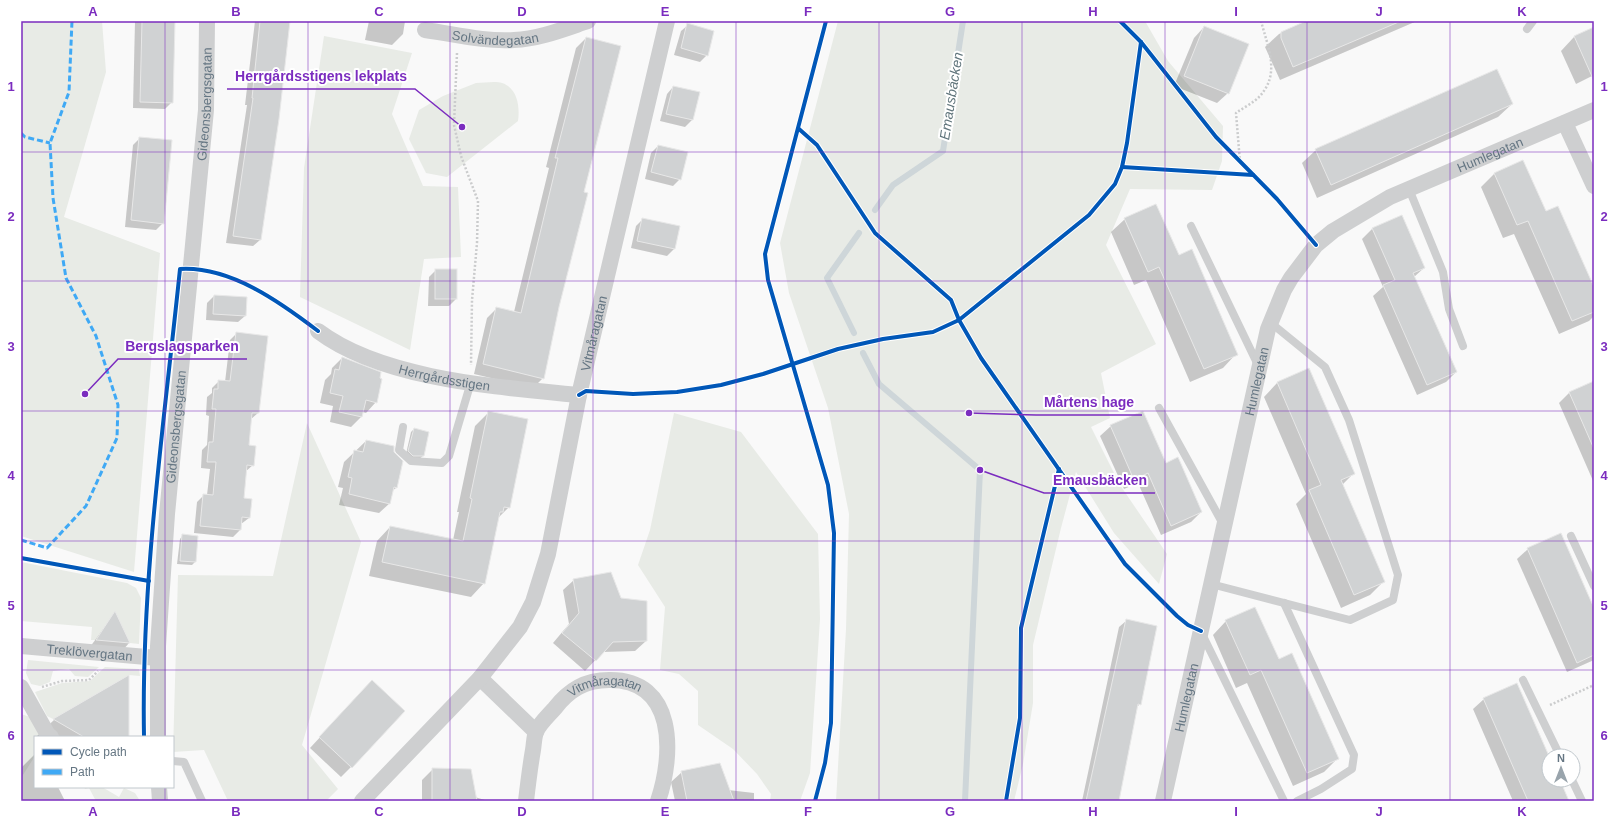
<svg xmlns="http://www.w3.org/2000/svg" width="1615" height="822" font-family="Helvetica,sans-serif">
<rect width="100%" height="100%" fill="#f9f9f9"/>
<g fill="#e8ebe6">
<path d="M21,21H102L106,72L64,217L160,253L134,572L21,536Z"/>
<path d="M838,21H1145L1168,61L1223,126L1222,161L1212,190L1130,189L1106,245L1156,344L1101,373L1110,418L1091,427L1120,485L1167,554L1159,584L1114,533L1076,472L1061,528L1033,645V703L1023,764L1014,801H836L846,629L849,514L828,408L789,293L780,243Z"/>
<path d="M324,36L412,53L392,114L423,186L458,187L461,257L424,259L410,350L300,297L304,168Z"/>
<path d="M476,83C484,83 495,81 502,83C518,88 520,108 518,121L447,177L426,173L409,139L419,110L443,96Z"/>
<path d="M674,413L741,432L818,534L820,619L810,773L800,801H770L771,794L757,774L733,749L698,725V691L679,674L660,670L665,607L638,565L650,530Z"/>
<path d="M307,423L361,542L302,745L338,789L326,801H228L204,750L173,752L178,575L273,576Z"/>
<path d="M21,562L127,583L136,588L141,598L139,644L130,643L115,612L96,640H91L92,627L21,621Z"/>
<path d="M28,660L99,667L88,677L75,676L69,669L53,671L50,682L40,686L31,684L26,673Z"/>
<path d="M105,667L139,669L140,676L129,675L53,719L47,716L35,692L62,683L90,681Z"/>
<path d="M21,714L30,717L40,737H35V756L21,778Z"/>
<path d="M84,787H102L119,797L124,788L135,793L140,801H96L89,788L85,789Z"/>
</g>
<g fill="#0003">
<path d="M135,21H174L172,102L165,109L133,108Z"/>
<path d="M255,21H289L260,240L253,246L226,243L247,105H245Z"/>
<path d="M369,21H405L403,34L392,45L365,40Z"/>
<path d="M1308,21H1417L1280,80L1265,47L1279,34Z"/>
<path d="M688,25L707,55L700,62L674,55L681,31Z"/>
<path d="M1204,27L1228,93L1217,103L1174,86L1194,38Z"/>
<path d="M1594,28V75L1576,84L1561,51L1574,37Z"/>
<path d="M586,38L583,193L543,378L533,388L474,374L487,318L497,308L514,312L549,168L546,167L576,48Z"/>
<path d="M673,87L698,93L692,120L685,127L660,121L667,94Z"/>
<path d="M1512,104L1498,117L1317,198L1302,163L1316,150Z"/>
<path d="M140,138L163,223L156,230L125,227L133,145Z"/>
<path d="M658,146L680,179L673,186L645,179L651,153Z"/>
<path d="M1522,161L1545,212L1594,289V316L1589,321L1559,334L1514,234L1503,238L1481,187L1494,174Z"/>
<path d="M1401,216L1424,268L1414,277L1456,372L1446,382L1417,395L1373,296L1383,287L1362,239L1372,229Z"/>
<path d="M643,219L678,227L674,249L667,256L631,248L636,226Z"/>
<path d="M1125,219L1178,256L1236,354L1223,368L1190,382L1146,280L1134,285L1111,232Z"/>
<path d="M436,270H456V299L449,306H428L429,277Z"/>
<path d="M214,296L245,316L238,322L206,320L207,303Z"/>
<path d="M237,333L258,413L250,420L248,446L253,465L245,472L243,499L249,518L241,524L240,530L233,537L194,533L197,502L204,495H207L210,469L201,468L202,450L207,445L209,416L206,415L207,397L212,393V388L219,381L225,382L230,340Z"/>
<path d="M342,358L376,402L366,413L362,412L361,417L351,427L330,422L333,406L320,403L325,380L331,374L332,368Z"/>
<path d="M1309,370L1353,474L1342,485L1384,581L1370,595L1341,608L1296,504L1306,494L1264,397L1277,383Z"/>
<path d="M1594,382V483L1559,403L1569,393Z"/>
<path d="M489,412L509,507L497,519L484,583L471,597L369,576L377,541L390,527L453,540L459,512H457L475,426Z"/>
<path d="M1111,426L1165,464L1201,512L1191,522L1161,535L1138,483L1124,489L1100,436Z"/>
<path d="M414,429L423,456L419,459L410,458L406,454L411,432Z"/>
<path d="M366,441L396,488L392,491L390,503L379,513L339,505L343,488L338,487L344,462Z"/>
<path d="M183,535L195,562L192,565L177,564L180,539Z"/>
<path d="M1528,549L1594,611V660L1567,672L1517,559Z"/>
<path d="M574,580L620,599L646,641L635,651L603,652L585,671L553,643L569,624L563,590Z"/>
<path d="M115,613L129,643L123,650L90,647Z"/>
<path d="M1126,621L1140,704L1136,708L1117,801H1082L1119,627Z"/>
<path d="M1226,621L1278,661L1338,758L1324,772L1293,786L1247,683L1236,688L1213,635Z"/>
<path d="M128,677V737H36L54,720Z"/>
<path d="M362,692L351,767L341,777L310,748Z"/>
<path d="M1484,699L1549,758V780H1559L1563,801H1513L1473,709Z"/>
<path d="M35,754V787H58L65,801H21V768Z"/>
<path d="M433,769L475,797L488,801H422V780Z"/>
<path d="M682,772L728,790L754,793V801H675L671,782Z"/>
</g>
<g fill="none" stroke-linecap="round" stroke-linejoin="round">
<g stroke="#ced6d9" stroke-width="6">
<path d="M875,210L893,185L943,151L963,21"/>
<path d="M854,333L827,278L859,233"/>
<path d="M863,353L879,384L980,470L965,801"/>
</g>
</g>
<g fill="#d0d2d3" stroke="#e8e8e8">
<path d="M142,21H175L173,103L140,102Z"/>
<path d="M260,21H290L279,119L261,240L233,236L253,98H252Z"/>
<path d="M1306,21H1401L1293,67L1281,38V32Z"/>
<path d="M687,23L714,31L708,56L681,48Z"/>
<path d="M1204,26L1249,44L1229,94L1184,76Z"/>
<path d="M1594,27V81L1574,36Z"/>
<path d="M586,37L621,46L584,192L588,193L559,307L544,379L483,364L496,307L521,313L558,158H555Z"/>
<path d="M1497,69L1513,104L1331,185L1315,149Z"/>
<path d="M673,86L700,92L693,120L666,114Z"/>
<path d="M139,137L172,140L164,224L131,220Z"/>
<path d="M658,145L688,152L681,180L651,172Z"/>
<path d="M1523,160L1546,211L1558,206L1594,287V312L1572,321L1528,221L1517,225L1494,173Z"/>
<path d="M1156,204L1179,255L1192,249L1238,355L1204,369L1159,267L1148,272L1124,218Z"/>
<path d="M1402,215L1425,268L1413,273L1457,372L1427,385L1383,285L1395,280L1372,228Z"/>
<path d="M642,218L680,226L675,249L637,241Z"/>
<rect x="435" y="269" width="22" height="30"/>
<path d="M214,295L247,297L246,316L213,314Z"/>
<path d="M236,332L268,336L259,413H252L249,445L256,446L254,466L247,465L244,498L252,499L250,518L242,517L241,530L200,526L203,494L213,495L216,462H207L209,442H213L216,409H212L214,389H218V380L230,381Z"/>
<path d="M342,357L381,372L380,378L382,379L377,403L366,400L362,417L339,412L343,396L330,393L335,369L339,370Z"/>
<path d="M1309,368L1355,474L1341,480L1385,582L1354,595L1309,490L1321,485L1277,382Z"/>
<path d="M1594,381V449L1569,392Z"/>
<path d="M488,411L528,419L510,508L504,507L503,512H500L485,584L382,562L390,526L463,541L472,499L470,498Z"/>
<path d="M1143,411L1166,463L1178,457L1202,512L1171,526L1148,473L1134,480L1110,425Z"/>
<path d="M414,428L429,432L424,456H413L408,451Z"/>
<path d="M366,440L394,446V452L403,461L397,488L394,487L390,504L349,494L352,478L348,477L354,450L363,452Z"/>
<path d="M1561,533L1594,608V655L1577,663L1527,548Z"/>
<path d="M182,534L198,536L196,562L180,561Z"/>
<path d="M611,572L621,598L647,601V641L613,642L596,661L562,633L579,613L573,579Z"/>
<path d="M1255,607L1279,659L1292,653L1339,759L1307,773L1261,670L1250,675L1225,620Z"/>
<path d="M115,611L130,643L96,640Z"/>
<path d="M1126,619L1157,626L1141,705L1138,704L1119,801H1086Z"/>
<path d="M129,675V737H84L53,719Z"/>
<path d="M372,680L405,711L352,768L319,737Z"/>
<path d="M1517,683L1549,756V780H1560L1569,801H1528L1483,698Z"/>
<path d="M720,763L734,801H687L681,771Z"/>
<path d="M432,768L471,769L477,801H432Z"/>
</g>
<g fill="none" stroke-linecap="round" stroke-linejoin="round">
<g stroke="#cbcccd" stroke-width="2.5" stroke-dasharray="2 2" stroke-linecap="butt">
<path d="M457,53L454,125L461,156L478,201L477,243L472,300L471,365"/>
<path d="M1240,162L1236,113C1243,108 1253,103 1259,97C1281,74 1268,48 1261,21"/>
<path d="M42,687L62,681L89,680L98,671"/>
<path d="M1550,705L1594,685"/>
</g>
<g stroke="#cecfd0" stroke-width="8">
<path d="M1527,29L1533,21"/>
<path d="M1409,189L1443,272L1449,309L1463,346"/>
<path d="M1191,226L1258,365"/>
<path d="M1159,408L1223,524"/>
<path d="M403,427L399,450L411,461L442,463L449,456L471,382"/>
<path d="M1571,536L1594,586"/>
<path d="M1211,584L1350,620L1393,600L1398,575L1349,420L1325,367L1271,323"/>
<path d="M1284,603L1354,755L1352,769L1321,789L1297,801"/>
<path d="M1202,634L1284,801"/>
<path d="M1523,680L1560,756"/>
<path d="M173,761L184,762L202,801"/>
<path d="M1572,780L1582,801"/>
</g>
<g stroke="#cecfd0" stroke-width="16">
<path id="s1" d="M425,30C454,34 485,42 514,40C539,39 564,29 588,21"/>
<path d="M1565,123L1594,186"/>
<path id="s2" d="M318,331C383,380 499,387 579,395"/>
<path id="s3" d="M21,646L158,658"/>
<path d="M480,678L536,732"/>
<path d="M21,687L48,735L51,737"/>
<path id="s4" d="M158,737V646L167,514L206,110L207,21"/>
<path d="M159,787L160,801"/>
<path id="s5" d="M362,801L480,678L520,627L533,602L548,554L579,395L667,21"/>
<path id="s6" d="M526,801C528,784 530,767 533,750C534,744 534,737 536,732C539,724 549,715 555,708C569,690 585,680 609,680C676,679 674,754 658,801"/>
<path id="s7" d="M1163,801L1268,329L1284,290L1291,278L1316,245L1333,231L1390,197L1594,110"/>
</g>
<g stroke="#3fa9f5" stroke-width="3" stroke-dasharray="6 3" stroke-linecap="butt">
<path d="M21,133L25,137L50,143"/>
<path d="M21,540L47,548L86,506L117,438L118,405L96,336L66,278L53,198L50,143L69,92L72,21"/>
</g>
<defs>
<g id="cycleway">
<path d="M1120,21L1141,42L1216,137L1277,199L1316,245"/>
<path d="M799,129L817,145L875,233L951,300L959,320L981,358L1125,564L1177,616L1188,625L1201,631"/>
<path d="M1122,167L1253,175"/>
<path d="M579,395L586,391L633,394L677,392L721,385L763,374L838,349L883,339L933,332L959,320L1089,215L1115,184L1122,167L1127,143L1141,42"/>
<path d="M21,558L149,581"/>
<path d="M144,737C141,581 164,424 180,269C230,266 280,302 318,331"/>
<path d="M815,801L825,763L831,723L834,533L828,485L768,280L765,254L826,21"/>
<path d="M1006,801L1020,718L1021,628L1059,469"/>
</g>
</defs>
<use href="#cycleway" stroke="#fff" stroke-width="6"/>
<use href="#cycleway" stroke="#0057b8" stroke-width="4"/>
</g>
<path fill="none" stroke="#7b2cbf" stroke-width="1" stroke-opacity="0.55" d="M165,21V737M308,21V801M450,21V801M593,21V801M736,21V801M879,21V801M1022,21V801M1165,21V801M1307,21V801M1450,21V801M21,152H1594M21,281H1594M21,411H1594M21,541H1594M21,670H1594M165,787V801"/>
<g text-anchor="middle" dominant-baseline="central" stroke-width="4" stroke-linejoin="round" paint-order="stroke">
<g font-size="13" fill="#657683" stroke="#fff">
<text stroke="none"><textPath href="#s1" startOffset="71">Solvändegatan</textPath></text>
<text stroke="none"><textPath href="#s4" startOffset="635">Gideonsbergsgatan</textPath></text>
<text stroke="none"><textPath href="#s7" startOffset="778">Humlegatan</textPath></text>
<text stroke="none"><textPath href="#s5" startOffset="539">Vitmåragatan</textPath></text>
<text stroke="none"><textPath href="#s2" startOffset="136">Herrgårdsstigen</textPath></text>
<text stroke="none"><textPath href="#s7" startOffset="430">Humlegatan</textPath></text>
<text stroke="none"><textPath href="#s4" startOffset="311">Gideonsbergsgatan</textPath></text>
<text stroke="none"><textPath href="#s3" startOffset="69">Treklövergatan</textPath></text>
<text stroke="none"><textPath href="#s6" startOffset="159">Vitmåragatan</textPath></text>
<text stroke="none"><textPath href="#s7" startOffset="106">Humlegatan</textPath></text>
</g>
<g font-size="14" font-style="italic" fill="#60757c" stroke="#fff">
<text transform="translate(951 96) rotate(-81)">Emausbäcken</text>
</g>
</g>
<path fill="none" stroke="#7b2cbf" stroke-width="1.5" d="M462 127L415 89H227M85 394L118 359H247M969 413L1036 415H1142M980 470L1044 493H1155"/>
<g fill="#7b2cbf" stroke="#fff" stroke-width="1.5">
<circle cx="462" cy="127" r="4"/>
<circle cx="85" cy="394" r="4"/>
<circle cx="969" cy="413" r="4"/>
<circle cx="980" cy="470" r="4"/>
</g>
<g font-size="14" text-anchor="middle" font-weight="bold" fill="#7b2cbf" stroke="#fff" stroke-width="4" stroke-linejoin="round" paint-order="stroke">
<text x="321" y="81">Herrgårdsstigens lekplats</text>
<text x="182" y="351">Bergslagsparken</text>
<text x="1089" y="407">Mårtens hage</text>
<text x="1100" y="485">Emausbäcken</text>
</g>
<rect width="1615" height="822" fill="none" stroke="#ffffff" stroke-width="44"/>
<rect x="34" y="736" width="140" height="52" fill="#ffffff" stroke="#c1c8cd"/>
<rect x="42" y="749" width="20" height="6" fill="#0057b8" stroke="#c1c8cd"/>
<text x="70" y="756" font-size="12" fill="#657683">Cycle path</text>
<rect x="42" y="769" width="20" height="6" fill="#3fa9f5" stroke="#c1c8cd"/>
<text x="70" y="776" font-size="12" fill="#657683">Path</text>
<g transform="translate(1561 768)"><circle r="19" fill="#ffffff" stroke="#c1c8cd"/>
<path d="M0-3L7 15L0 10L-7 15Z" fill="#99a4ac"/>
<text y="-6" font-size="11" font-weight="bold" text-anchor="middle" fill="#657683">N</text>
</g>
<rect x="22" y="22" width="1571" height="778" fill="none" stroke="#7b2cbf" stroke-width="1.5"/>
<g font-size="13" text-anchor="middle" font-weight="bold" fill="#7b2cbf">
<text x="93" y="16">A</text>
<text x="236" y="16">B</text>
<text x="379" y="16">C</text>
<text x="522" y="16">D</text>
<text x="665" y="16">E</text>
<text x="808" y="16">F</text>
<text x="950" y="16">G</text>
<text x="1093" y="16">H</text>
<text x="1236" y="16">I</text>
<text x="1379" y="16">J</text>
<text x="1522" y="16">K</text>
<text x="11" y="91">1</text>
<text x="1604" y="91">1</text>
<text x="11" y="221">2</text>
<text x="1604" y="221">2</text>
<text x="11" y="351">3</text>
<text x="1604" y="351">3</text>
<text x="11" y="480">4</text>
<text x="1604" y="480">4</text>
<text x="11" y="610">5</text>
<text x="1604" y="610">5</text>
<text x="11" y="740">6</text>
<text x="1604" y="740">6</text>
<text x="93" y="816">A</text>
<text x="236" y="816">B</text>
<text x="379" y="816">C</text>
<text x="522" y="816">D</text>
<text x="665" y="816">E</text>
<text x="808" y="816">F</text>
<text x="950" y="816">G</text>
<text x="1093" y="816">H</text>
<text x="1236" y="816">I</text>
<text x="1379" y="816">J</text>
<text x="1522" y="816">K</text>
</g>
</svg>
